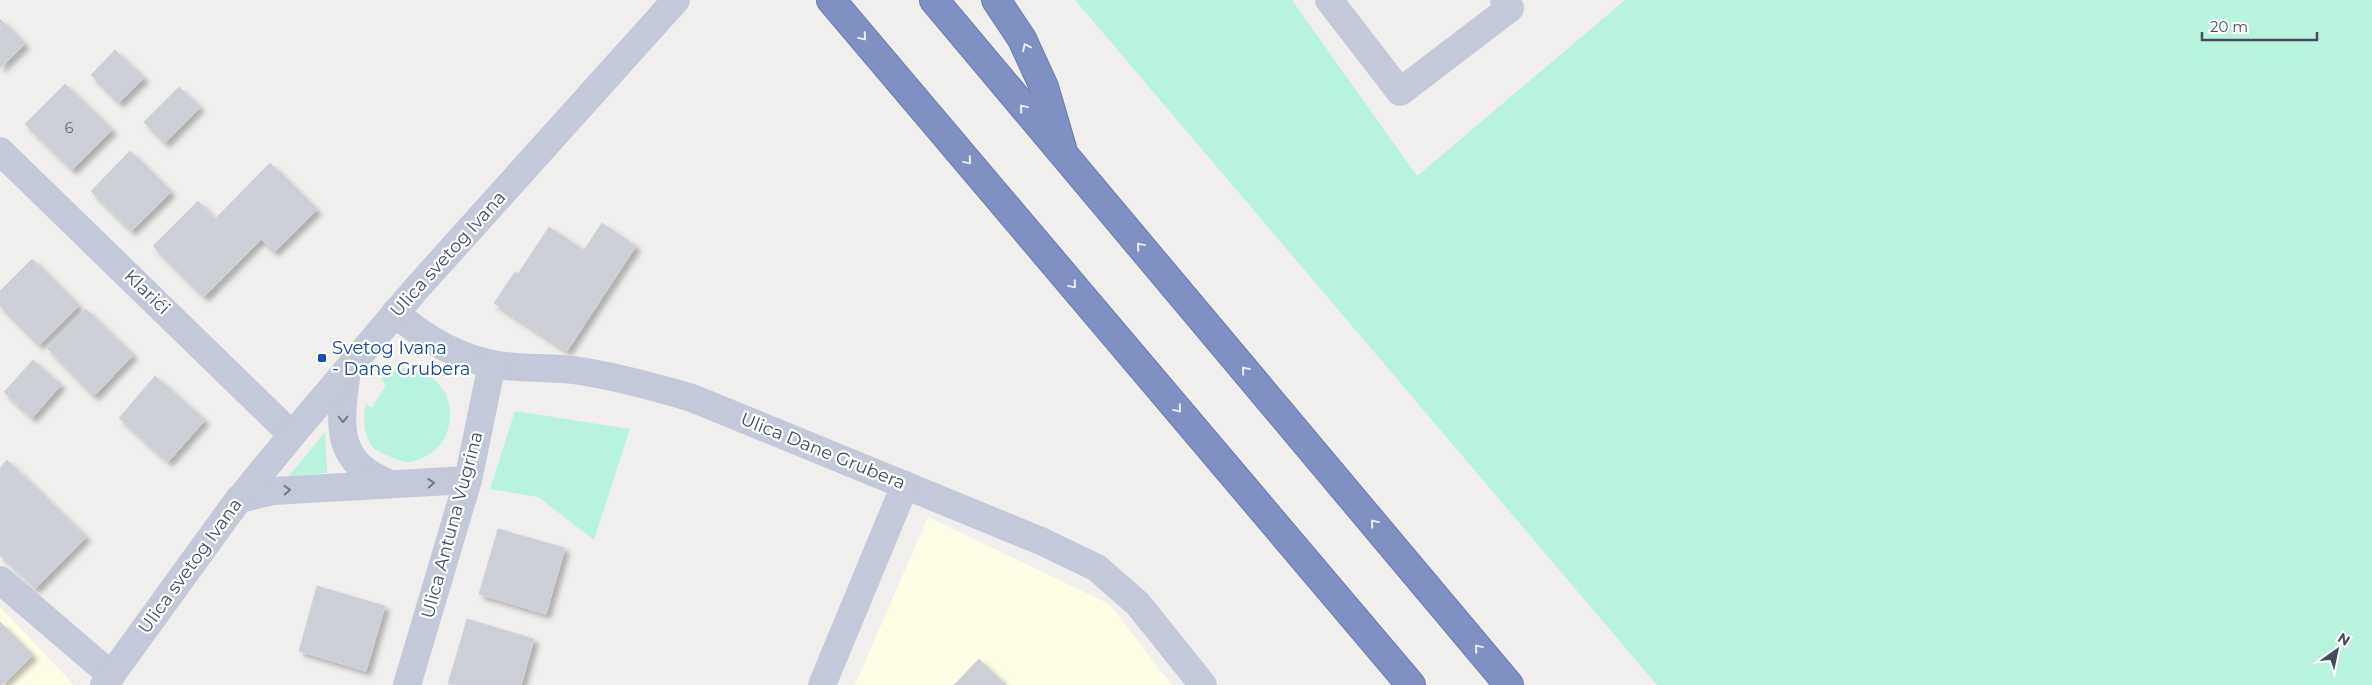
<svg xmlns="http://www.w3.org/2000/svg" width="2372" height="685" font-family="Montserrat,sans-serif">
<defs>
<filter id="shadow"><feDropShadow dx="4.5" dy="4.5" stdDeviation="2.5" flood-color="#0004"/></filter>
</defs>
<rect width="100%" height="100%" fill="#f1efee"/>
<g fill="#fefde6">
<path d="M928,517L1109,604L1172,685H855Z"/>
<path d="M0,607L74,685H0Z"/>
</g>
<g fill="#b8f3de">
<path d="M1075,0H1292L1417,176L1625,0H2372V685H1657Z"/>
<path d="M408,368C419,371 431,375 439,384C460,408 450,450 419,459C416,460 412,462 408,462C396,461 383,453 373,448C364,433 362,422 366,404L372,408L386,385L381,379L394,369Z"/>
<path d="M515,411L630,429L594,540L538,497L490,489Z"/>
<path d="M325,432L327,473L289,476Z"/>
</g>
<g fill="#cdcfd7" stroke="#d2d2db" filter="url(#shadow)">
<path d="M0,19L25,44L0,68Z"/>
<path d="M115,50L144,78L119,103L91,75Z"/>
<path d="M65,84L112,130L72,170L25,124Z"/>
<path d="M179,87L200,107L165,143L144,122Z"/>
<path d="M130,151L171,192L131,231L91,191Z"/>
<path d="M270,163L317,210L274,252L261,239L204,297L153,246L198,201L215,219Z"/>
<path d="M602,223L636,246L567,351L494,303L515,272L518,274L549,227L584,250Z"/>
<path d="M32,259L79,306L39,345L0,306V291Z"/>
<path d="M86,309L133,355L94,396L47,348Z"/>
<path d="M33,360L61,385L32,418L4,392Z"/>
<path d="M155,376L205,420L168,462L119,418Z"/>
<path d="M7,460L86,537L35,589L0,555V468Z"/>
<path d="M498,529L565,548L546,614L479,594Z"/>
<path d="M317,586L385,606L366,671L299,651Z"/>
<path d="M467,619L534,639L521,685L448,684Z"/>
<path d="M0,622L33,655L2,685H0Z"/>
<path d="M979,659L1006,685H954Z"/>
</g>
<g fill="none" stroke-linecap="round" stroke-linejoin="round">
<defs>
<g id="highway">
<path d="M831,0L1411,685"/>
<path d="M934,0L1509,685"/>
<path d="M996,0L1022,39L1044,87L1062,148"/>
</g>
</defs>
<use href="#highway" stroke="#6c7bae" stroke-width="30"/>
<g stroke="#c3c9d8" stroke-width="28">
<path d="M1329,0L1400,92L1510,8L1504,0"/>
<path d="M0,151L292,435"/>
<path d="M395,313C423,337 456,357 492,364C521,370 551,366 580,371C618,377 655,387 692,398L1041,541L1097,568L1138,604L1203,685"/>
<path d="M347,370C340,423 332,462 391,484"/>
<path d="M239,499L273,491L468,480"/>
<path d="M0,580L111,675"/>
<path d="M104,685L233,507L292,435L416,289L676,0"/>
<path d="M407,685L468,480L492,364"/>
<path d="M822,685L905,485"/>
</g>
<use href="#highway" stroke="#8190c2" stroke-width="28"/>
</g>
<defs><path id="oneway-chevron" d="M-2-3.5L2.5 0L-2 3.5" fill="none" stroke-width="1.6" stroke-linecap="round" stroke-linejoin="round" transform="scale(1.25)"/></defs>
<g stroke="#eceef6">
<use href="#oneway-chevron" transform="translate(863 37) rotate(50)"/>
<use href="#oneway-chevron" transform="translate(1026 47) rotate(-115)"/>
<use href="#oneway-chevron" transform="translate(1023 108) rotate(-130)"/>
<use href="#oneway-chevron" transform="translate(968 161) rotate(50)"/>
<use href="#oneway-chevron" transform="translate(1140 246) rotate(-130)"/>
<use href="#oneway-chevron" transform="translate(1073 285) rotate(50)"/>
<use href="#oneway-chevron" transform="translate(1245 370) rotate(-130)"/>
<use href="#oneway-chevron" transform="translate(1178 409) rotate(50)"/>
<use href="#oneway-chevron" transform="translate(1374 523) rotate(-130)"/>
<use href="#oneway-chevron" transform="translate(1478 648) rotate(-130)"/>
</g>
<g stroke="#717889">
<use href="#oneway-chevron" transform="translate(343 419) rotate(90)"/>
<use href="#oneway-chevron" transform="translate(431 483) rotate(-4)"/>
<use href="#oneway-chevron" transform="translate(287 490) rotate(-3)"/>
</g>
<rect fill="#1a4fb4" stroke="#fff" stroke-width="2" x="317" y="353" width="10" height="10" rx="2.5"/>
<g text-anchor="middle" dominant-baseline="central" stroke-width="4.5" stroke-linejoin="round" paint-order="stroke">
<g font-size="15" fill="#676d7c">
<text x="69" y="127">6</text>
</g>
<g font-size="18" fill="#454c5e" stroke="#fff">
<text transform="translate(448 254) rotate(-48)">Ulica svetog Ivana</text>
<text transform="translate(147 292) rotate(44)">Klarići</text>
<text transform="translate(823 451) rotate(22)">Ulica Dane Grubera</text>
<text transform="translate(452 525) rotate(-75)">Ulica Antuna Vugrina</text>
<text transform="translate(190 566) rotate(-54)">Ulica svetog Ivana</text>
</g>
<g font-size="18" fill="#164399" stroke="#fff" text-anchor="start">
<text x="332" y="348">Svetog Ivana<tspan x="332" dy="21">- Dane Grubera</tspan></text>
</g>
</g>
<g transform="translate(2337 650) rotate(33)" stroke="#ffffff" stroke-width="4" paint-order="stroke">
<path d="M0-4L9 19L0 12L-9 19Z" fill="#454c5e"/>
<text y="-8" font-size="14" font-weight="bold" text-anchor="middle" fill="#454c5e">N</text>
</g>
<path d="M2202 32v8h115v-8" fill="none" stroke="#454c5e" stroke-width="2.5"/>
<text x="2210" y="32" font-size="15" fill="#454c5e" stroke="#ffffff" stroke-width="4" paint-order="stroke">20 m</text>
</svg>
